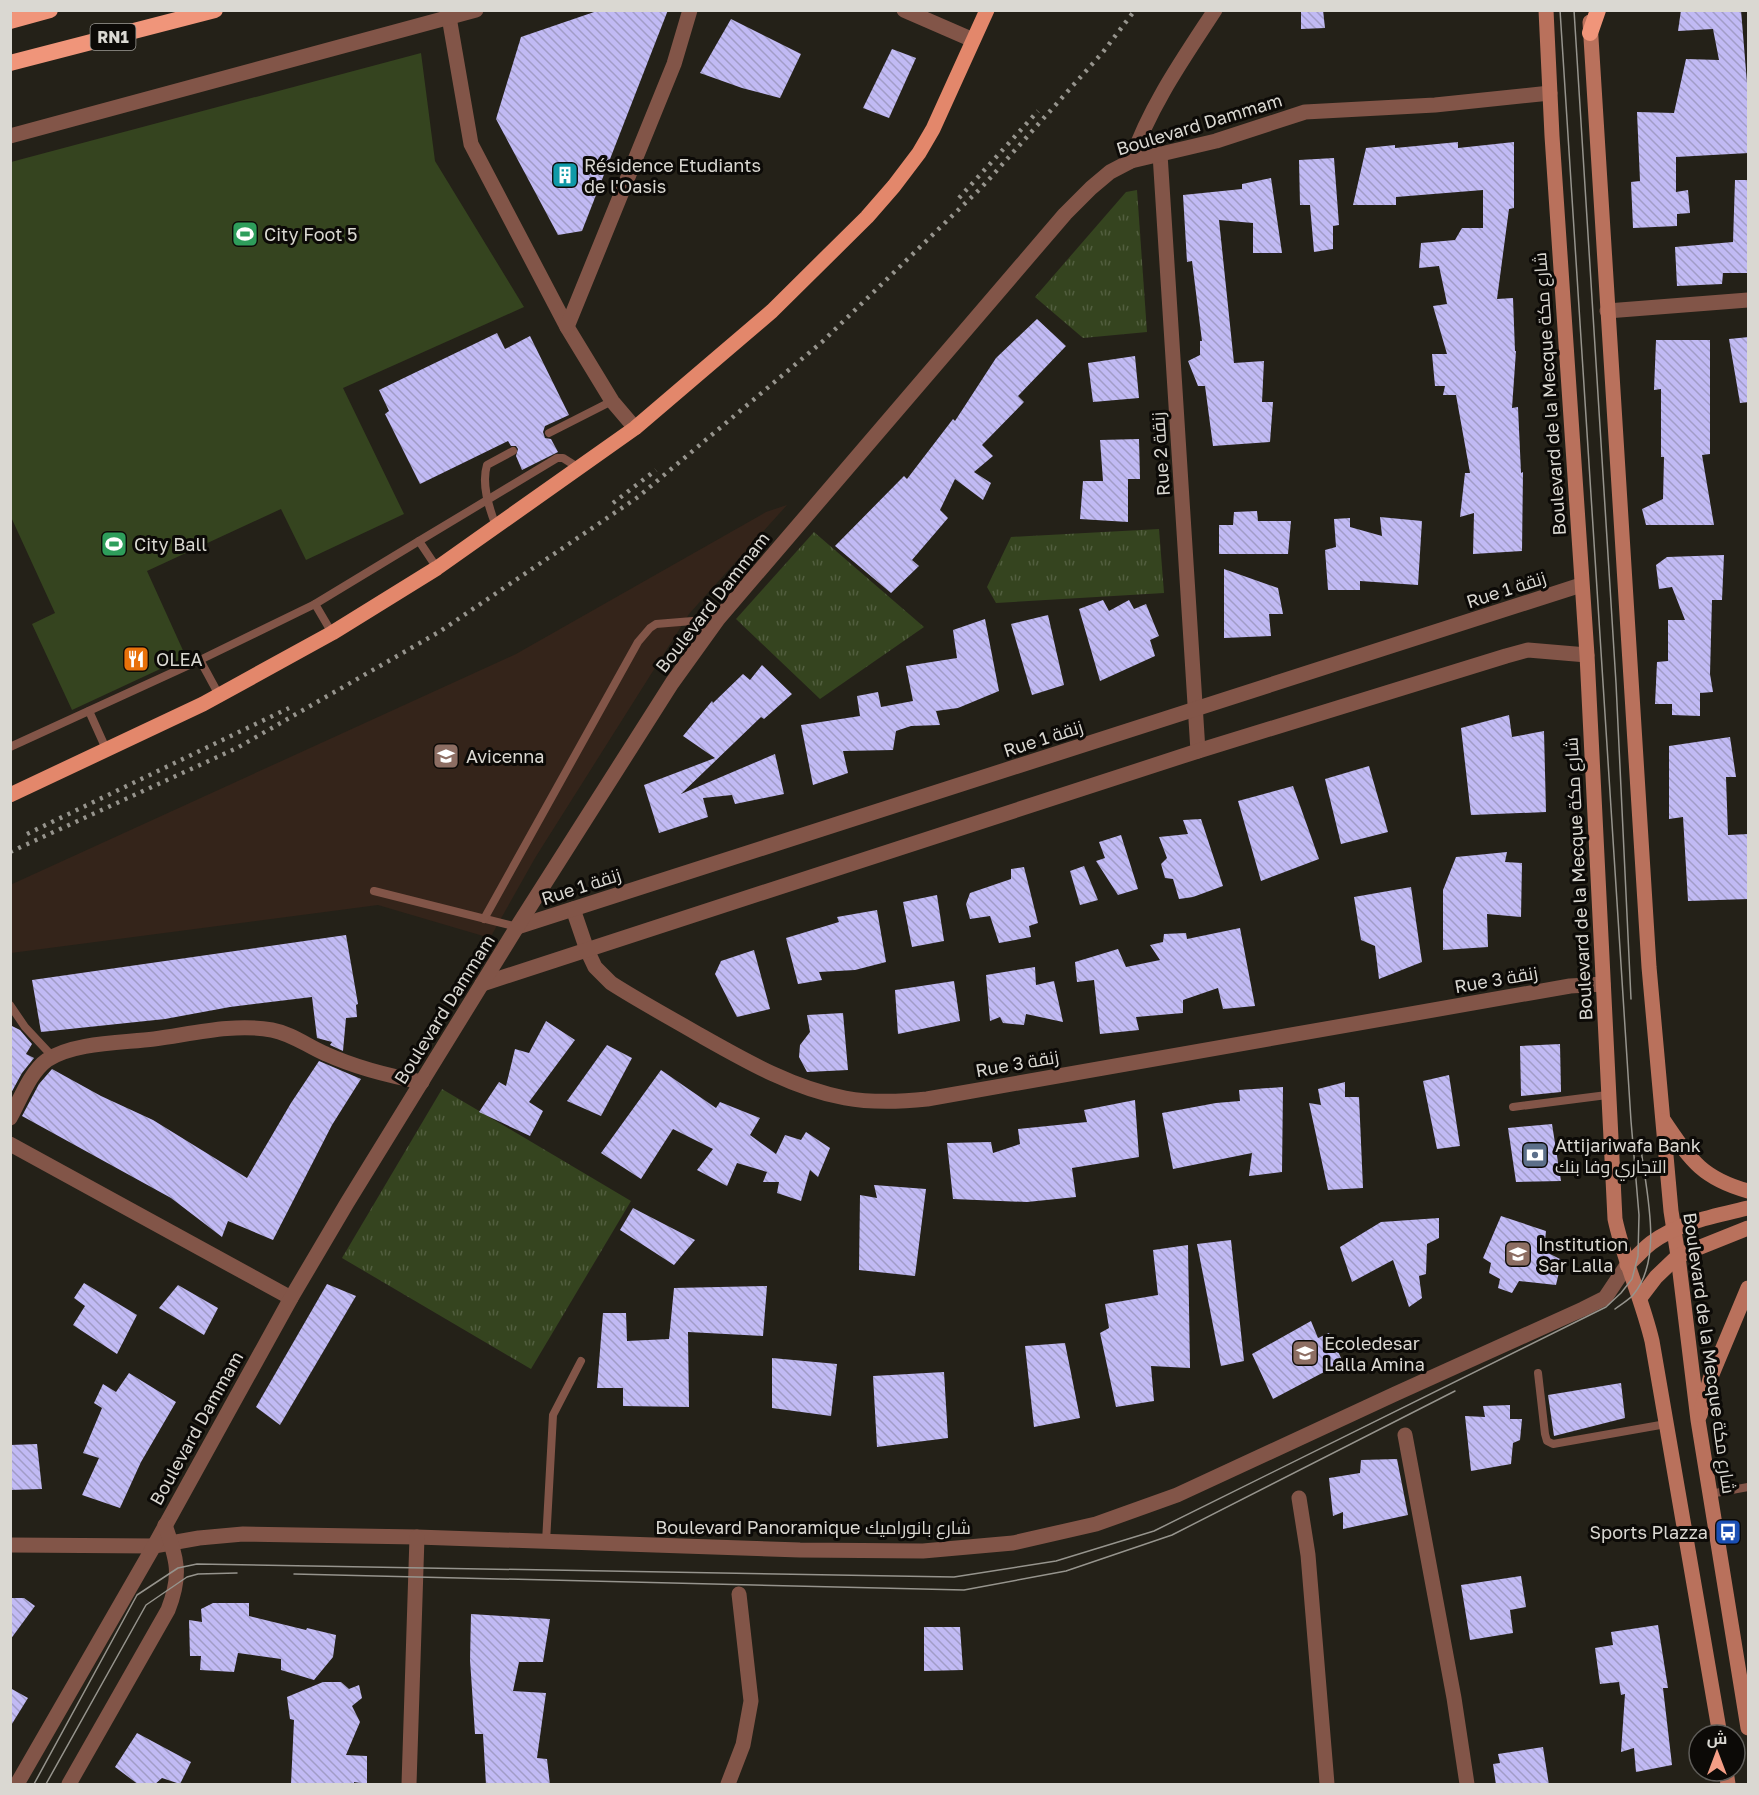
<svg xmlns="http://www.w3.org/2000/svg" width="1759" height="1795" font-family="'Golos Text',Cairo,sans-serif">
<defs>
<pattern id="grass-tufts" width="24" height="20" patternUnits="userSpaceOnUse" patternTransform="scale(1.5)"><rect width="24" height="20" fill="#35441f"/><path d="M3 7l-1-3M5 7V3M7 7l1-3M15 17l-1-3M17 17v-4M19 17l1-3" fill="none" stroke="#525e3f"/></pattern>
<pattern id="building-back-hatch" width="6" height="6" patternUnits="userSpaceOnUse" patternTransform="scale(1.5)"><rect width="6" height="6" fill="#c1baf4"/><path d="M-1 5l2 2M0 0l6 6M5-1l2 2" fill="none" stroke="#a19cc7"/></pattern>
</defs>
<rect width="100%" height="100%" fill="#242118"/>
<path fill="#34241a" d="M787,505L689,614L535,858L490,938L378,905L11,953L10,885L516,654L766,512Z"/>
<g fill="url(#grass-tufts)">
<path d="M1137,190L1147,332L1083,338L1035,297L1126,192Z"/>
<path d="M1159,529L1164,593L996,603L987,587L1011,537Z"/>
<path d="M814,532L924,627L820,699L736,619Z"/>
<path d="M442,1089L631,1201L531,1369L342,1258Z"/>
</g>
<path fill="#35441f" d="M421,53L435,161L524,307L343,388L404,514L306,560L281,509L147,571L186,657L72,710L32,624L55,613L11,517V162Z"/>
<g fill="url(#building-back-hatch)">
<path d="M600,10H668L582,231L558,235L496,119L521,37Z"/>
<path d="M1301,10H1323L1325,28L1301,29Z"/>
<path d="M1681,10H1741L1749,107V153L1676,157V192L1688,190L1690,213L1677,214V226L1633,228L1631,182L1640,181L1637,112L1674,113L1686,59L1719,60L1713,29L1678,31Z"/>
<path d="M731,19L801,54L780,98L742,88L700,73Z"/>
<path d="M892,49L916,58L889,118L863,108Z"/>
<path d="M1458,142V148L1514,142V208L1509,209L1497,299L1513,298L1515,351H1516L1512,408L1518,407L1521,473L1523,472L1522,551L1473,554L1474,513L1460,517L1465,473H1470L1456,395H1443L1445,386H1435L1432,354H1447L1433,306L1447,304L1445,294L1439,266L1419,268L1421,243L1455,240L1462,228H1483V190L1396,197V205H1353L1366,148L1395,145V148Z"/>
<path d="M1334,158L1339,225L1333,226V249L1314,252L1310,205H1300L1299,160Z"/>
<path d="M1271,178L1282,253H1253V223L1219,220L1234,363L1264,361L1262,402H1273L1270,442L1213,446L1205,386H1198L1188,361L1200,355V341H1202L1192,261L1187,262L1183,195L1242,189V184Z"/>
<path d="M1735,180H1749V273H1723L1722,284L1677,286L1675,247L1733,242Z"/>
<path d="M1037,319L1066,346L1018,396L1024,402L982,445L993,456L974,472L991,483L983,500L955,479L940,510L948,518L912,560L919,566L891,593L835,546L904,476L907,479L953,419L955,421L996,358Z"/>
<path d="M497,333L505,349L530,336L569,415L545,426L543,432L545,438L551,439L558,452L522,470L516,456L518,449L516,446H511L508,441L420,484L385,414L389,411L379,390Z"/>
<path d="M1749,337V402L1740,403L1729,339Z"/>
<path d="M1656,340H1710V454L1702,455L1714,525H1646L1642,509L1663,499L1664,457H1661V389L1654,390Z"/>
<path d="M1135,356L1139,398L1093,402L1088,363Z"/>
<path d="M1139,439L1140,479H1128V522L1080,519L1083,481H1103L1100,440Z"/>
<path d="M1257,511L1258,521H1291L1288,554H1219V525H1233L1234,512Z"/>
<path d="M1380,517L1422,521L1418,585L1360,581V590H1328L1325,550L1336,547L1334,519L1350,518V527L1382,536Z"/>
<path d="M1724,555L1722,600H1712L1710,674L1713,692L1700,693V716L1672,715V704H1655L1657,662L1668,661V620H1685L1672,587L1659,589L1656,565L1667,557Z"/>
<path d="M1224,569L1278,588L1283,614H1269L1271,636L1224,638Z"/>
<path d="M1103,600L1109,611L1129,600L1134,609L1146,604L1159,636L1150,640L1155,656L1100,681L1079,609Z"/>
<path d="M1048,615L1064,685L1032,695L1011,624Z"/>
<path d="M985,619L999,691L958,708L936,711L940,725L911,726L896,731L893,750L843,751L848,773L813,785L801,725L860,716L857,696L878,692L881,707L913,701L906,666L957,658L953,630Z"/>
<path d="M762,665L792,694L764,719L761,717L681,794L775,754L784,794L735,804L732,795L703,798L708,817L659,833L644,785L715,758L683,736L712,701L713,703L743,674L750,680Z"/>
<path d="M1509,715L1512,737L1544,731L1546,812L1471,815L1461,728Z"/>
<path d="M1730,737L1736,777H1726L1728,835L1749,834V899L1688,901L1683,817L1669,819V746Z"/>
<path d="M1369,766L1388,832L1341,844L1325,779Z"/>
<path d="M1293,786L1319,859L1261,881L1238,801Z"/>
<path d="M1201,819L1223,886L1193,897L1179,899L1173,879L1165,878L1161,864L1167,858L1159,837L1188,834L1183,820Z"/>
<path d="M1121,835L1138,889L1118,895L1096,861L1105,858L1099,842Z"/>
<path d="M1507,852L1505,862L1522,863L1521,917L1487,914L1488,947L1443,950V890L1456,857Z"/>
<path d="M1084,866L1098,900L1080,905L1070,871Z"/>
<path d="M1024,867L1038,923L1029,926L1031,937L999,943L990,916L970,919L966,904L970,893L1011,879V869Z"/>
<path d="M1411,887L1422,962L1379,979L1375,946L1361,940L1354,897Z"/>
<path d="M937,895L944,941L912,947L903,902Z"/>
<path d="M877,910L886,962L855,970L819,972L822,980L798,984L786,938L839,922L837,917Z"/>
<path d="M1240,928L1255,1006L1223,1009L1218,988L1183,1000V1013L1136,1017L1139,1030L1100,1034L1094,980L1077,982L1075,962L1118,949L1126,967L1160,960L1150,945L1163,942L1164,934L1186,933L1187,939Z"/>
<path d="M346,935L358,1004L356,1005L357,1017L346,1018L343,1051L330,1045L332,1042L317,1038L312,997L230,1007L165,1019L41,1032L32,980Z"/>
<path d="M754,950L770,1009L737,1017L715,974L721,961Z"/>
<path d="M1035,967L1036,985L1054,981L1063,1022L1026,1014L1024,1025L1003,1023L1000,1017L990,1021L986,975Z"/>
<path d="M954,981L960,1021L898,1034L895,990Z"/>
<path d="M843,1013L848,1070L807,1072L799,1057L800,1045L810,1032L807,1015Z"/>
<path d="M546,1021L575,1040L529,1102L543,1111L530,1136L479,1112L499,1082L506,1086L515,1049L529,1053Z"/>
<path d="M10,1025L20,1030L32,1044L26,1054L34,1058L22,1073L10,1095Z"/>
<path d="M1560,1044L1561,1092L1521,1096L1520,1046Z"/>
<path d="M607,1045L632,1058L601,1116L567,1101Z"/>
<path d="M319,1061L361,1079L332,1125L273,1240L228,1221L222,1237L171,1198L22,1116L39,1084L52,1069L101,1096L153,1120L247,1178L291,1103Z"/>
<path d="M661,1070L716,1108L720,1102L760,1118L750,1135L776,1154L785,1135L801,1140L806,1132L830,1148L818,1177L810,1170L801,1201L777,1193L779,1182H763L767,1172L737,1163L727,1186L697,1170L713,1149L673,1129L641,1179L601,1153Z"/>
<path d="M1449,1075L1460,1146L1437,1149L1423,1081Z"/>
<path d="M1345,1082V1097H1359L1363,1188L1328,1190L1309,1103L1321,1105L1318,1089Z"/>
<path d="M1283,1087L1282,1172L1249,1176L1252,1153L1173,1169L1162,1113L1216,1103L1240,1101L1239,1090Z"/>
<path d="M1135,1100L1139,1157L1072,1168L1076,1197L1027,1202L953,1199L947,1143L991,1142L993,1153L1020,1144L1018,1129L1087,1122L1084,1110Z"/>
<path d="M1552,1124L1561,1181L1516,1182L1508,1128Z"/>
<path d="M874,1185L926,1189L915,1276L859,1270L860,1195L877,1198Z"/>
<path d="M633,1208L695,1240L674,1265L620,1230Z"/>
<path d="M1501,1216L1546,1231L1544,1251L1562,1260L1556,1285L1519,1281L1512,1293L1498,1288L1500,1279L1489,1273L1491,1263L1483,1258Z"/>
<path d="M1439,1218V1238L1427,1244L1426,1274L1419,1276L1422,1298L1409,1307L1393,1260L1352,1282L1340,1247L1381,1222Z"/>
<path d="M1231,1240L1244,1361L1221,1366L1197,1244Z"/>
<path d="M1188,1245L1190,1368L1151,1366L1154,1401L1116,1407L1100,1333L1109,1328L1105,1304L1158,1295L1153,1250Z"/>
<path d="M84,1283L137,1315L117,1354L73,1325L85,1306L74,1298Z"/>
<path d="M327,1284L356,1296L280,1425L256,1407Z"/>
<path d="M178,1285L218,1308L204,1335L159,1308Z"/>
<path d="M767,1286L763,1336L688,1332L689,1407L623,1406V1388H597L603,1313H626L627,1341L669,1339L674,1288Z"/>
<path d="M1311,1321L1318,1338L1329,1333L1343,1362L1273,1399L1252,1354Z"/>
<path d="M1065,1343L1080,1418L1034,1427L1025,1346Z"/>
<path d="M772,1358L837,1364L831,1416L772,1408Z"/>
<path d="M944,1372L948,1438L877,1447L873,1376Z"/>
<path d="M129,1373L176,1402L141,1462L120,1508L82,1495L99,1458L83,1453L102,1408L94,1403L103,1384L116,1392Z"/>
<path d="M1621,1383L1625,1418L1554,1436L1548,1395Z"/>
<path d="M1510,1405V1419H1522L1520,1440L1513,1443L1511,1464L1471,1471L1465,1416L1485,1417L1483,1406Z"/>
<path d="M37,1444L42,1489L10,1490V1445Z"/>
<path d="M1397,1459L1408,1515L1343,1529V1512L1333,1516L1329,1478L1360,1473L1361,1460Z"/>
<path d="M1521,1576L1526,1607L1510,1610L1513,1633L1470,1640L1461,1585Z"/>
<path d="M10,1598H24L35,1606L10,1640Z"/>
<path d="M213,1603H249V1616L306,1630L307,1628L336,1635L333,1657L314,1680L281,1670V1659L238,1653L234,1672L200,1670L201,1656H190L189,1620L202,1622L201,1609Z"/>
<path d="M471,1614L550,1619L543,1662H519L513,1691L546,1693L537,1758L547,1759L550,1785H486L483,1734H475L470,1660Z"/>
<path d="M1658,1625L1668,1688H1663L1672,1765L1636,1772L1634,1748L1621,1752L1625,1694L1621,1695L1619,1682L1600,1684L1595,1648L1613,1645L1611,1632Z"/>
<path d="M924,1627H960L963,1670L924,1671Z"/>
<path d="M323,1682H341L349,1689L359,1685L362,1698L352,1706L360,1722L346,1755L367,1756V1784L354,1782V1785L291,1784L294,1720L290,1719L287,1697Z"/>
<path d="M10,1688L28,1698L10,1727Z"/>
<path d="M137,1733L191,1762L180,1784L162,1778L154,1785H139L115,1767Z"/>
<path d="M1543,1747L1549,1785H1496L1493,1764L1500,1763L1498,1754Z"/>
</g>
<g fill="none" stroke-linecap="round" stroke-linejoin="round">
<g stroke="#825548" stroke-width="8">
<path d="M549,433L612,401"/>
<path d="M496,526C489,508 481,484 487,465L513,451"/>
<path d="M419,541L557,458H563L579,468"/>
<path d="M315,604L419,541L437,568"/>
<path d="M200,660L315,604L332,633"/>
<path d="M89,711L107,751"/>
<path d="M10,747L200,660L219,695"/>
<path d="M374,891L517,927"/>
<path d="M484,919L638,642L650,628L656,624L717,619"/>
<path d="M10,1005L25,1027L53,1057"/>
<path d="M1513,1107L1607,1095"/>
<path d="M1538,1373L1545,1434L1547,1441L1553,1444L1666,1424"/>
<path d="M1710,1494L1748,1487"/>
<path d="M546,1542L553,1415L581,1361"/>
</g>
<g stroke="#825548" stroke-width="15">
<path d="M904,10L973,40"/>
<path d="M449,17L471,144L567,327L612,401L635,428"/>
<path d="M10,136L476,10"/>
<path d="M1160,154L1198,751"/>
<path d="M1131,161C1150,106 1183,59 1215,10"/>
<path d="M1607,311L1748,300"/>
<path d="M567,327L674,64L690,10"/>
<path d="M573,909L587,950L595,967L611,983C639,1001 669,1017 698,1034C744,1060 792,1088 845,1098C872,1103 899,1102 927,1099L1570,986L1603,984"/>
<path d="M517,927L1581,585"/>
<path d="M482,984L1198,751L1506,656L1528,650L1587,655"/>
<path d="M10,1118C20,1100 30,1072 47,1060C74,1042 122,1043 154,1039C192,1034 233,1023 272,1030C293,1034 307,1046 326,1054C357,1068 389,1076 422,1082"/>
<path d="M10,1144L291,1298"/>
<path d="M1405,1435L1454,1698L1467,1784"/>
<path d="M1299,1498L1308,1555L1327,1784"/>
<path d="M10,1545L154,1546L199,1538L243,1534L417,1537L800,1550L923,1551L1013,1543L1096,1524L1177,1495L1395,1394L1583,1309L1605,1298L1627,1265"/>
<path d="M409,1784L417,1537"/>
<path d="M728,1784L743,1745L751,1701L739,1594"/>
</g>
<g stroke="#825548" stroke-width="15">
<path d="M17,1784L154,1546L291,1298L347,1203L517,927L672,683L718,619L1065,214L1091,188L1110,172L1131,161L1216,141L1305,112L1435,105L1550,93"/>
<path d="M69,1784L168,1610C182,1574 177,1560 165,1525"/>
</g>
<g stroke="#b9715c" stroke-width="15">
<path d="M1546,10L1552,136L1587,655L1615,1219C1624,1261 1642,1299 1652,1341L1720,1735"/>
<path d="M1590,22L1649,967L1671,1211L1678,1256L1698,1420L1748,1728"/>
<path d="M1664,1121C1690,1159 1701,1178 1748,1191"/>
<path d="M1627,1265C1636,1258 1643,1249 1651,1243C1679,1222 1715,1216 1748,1208"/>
<path d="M1640,1298L1656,1277L1678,1256L1748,1228"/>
<path d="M1700,1415L1710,1379L1748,1288"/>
<path d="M1726,1771L1728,1784"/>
</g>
<path stroke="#e3876b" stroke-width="15" d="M10,795L203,704L332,633L437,568L635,428L772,311L867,217L894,186L919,153L933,129L987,10"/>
<g stroke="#f0957a" stroke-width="16">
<path d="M10,21L50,10"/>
<path d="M1590,33L1598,10"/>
<path d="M10,63L215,10"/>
</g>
<g stroke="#96948d" stroke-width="1.5">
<path d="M1574,10L1616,683L1631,999"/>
<path d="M1615,1309C1621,1304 1629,1300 1633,1295C1664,1259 1646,1191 1641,1149"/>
<path d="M294,1574L964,1590L1066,1571L1172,1535L1455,1391"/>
<path d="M34,1784L137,1595L178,1568L197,1564L954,1577L1056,1561L1154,1531L1606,1307L1621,1293L1632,1279L1638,1256L1639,1215L1631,1121L1560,10"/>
<path d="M46,1784L146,1605L187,1577L198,1574L237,1573"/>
</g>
<g stroke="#96948d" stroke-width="4.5" stroke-dasharray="3 6" stroke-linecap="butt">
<path d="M959,198L1038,111"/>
<path d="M613,503L656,470"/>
<path d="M27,834L289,708"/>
<path d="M10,852L237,748L439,632L638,497L822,342L982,187L1103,52L1135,10"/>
</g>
</g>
<defs>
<symbol id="building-square" viewBox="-11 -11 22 22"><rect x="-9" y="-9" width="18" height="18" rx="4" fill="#0f9aa8" stroke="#0c0a07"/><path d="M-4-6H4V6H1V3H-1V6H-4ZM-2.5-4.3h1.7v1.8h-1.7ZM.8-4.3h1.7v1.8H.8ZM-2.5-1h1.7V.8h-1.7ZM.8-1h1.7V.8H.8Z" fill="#fff"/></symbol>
<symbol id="stadium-square" viewBox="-11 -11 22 22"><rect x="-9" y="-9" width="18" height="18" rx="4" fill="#2e9e5b" stroke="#0c0a07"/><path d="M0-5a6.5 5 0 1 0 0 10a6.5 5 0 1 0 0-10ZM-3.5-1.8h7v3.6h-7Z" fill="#fff"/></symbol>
<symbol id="restaurant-square" viewBox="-11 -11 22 22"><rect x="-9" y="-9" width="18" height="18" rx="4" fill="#e8710a" stroke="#0c0a07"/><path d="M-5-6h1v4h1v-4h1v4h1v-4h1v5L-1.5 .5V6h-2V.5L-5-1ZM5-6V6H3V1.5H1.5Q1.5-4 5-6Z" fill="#fff"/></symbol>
<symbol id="school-square" viewBox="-11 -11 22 22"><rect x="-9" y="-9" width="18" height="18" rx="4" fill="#8d6e63" stroke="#0c0a07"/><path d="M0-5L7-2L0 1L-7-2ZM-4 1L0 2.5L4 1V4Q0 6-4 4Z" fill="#fff"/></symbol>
<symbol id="bank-square" viewBox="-11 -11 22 22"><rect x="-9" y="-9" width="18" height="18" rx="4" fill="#5c6f8a" stroke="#0c0a07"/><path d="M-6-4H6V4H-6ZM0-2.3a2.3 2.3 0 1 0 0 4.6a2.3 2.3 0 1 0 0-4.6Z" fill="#fff"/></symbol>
<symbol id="bus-square" viewBox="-11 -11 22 22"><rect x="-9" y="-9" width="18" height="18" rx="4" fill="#1a4fb4" stroke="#0c0a07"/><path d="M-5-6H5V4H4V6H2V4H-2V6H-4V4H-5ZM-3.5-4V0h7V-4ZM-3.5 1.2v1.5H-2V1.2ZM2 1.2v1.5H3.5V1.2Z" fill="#fff"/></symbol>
</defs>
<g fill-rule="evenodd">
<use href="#building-square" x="550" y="160" width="30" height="30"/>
<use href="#stadium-square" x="230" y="219" width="30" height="30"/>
<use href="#stadium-square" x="99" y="529" width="30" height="30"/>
<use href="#restaurant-square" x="121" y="644" width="30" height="30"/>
<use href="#school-square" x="431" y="741" width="30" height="30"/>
<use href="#bank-square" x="1520" y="1140" width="30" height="30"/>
<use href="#school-square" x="1503" y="1239" width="30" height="30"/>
<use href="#school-square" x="1290" y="1338" width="30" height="30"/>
<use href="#bus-square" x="1713" y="1517" width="30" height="30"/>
</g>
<g text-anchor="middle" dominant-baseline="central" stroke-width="6" stroke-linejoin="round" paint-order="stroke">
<rect fill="#0c0a07" stroke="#9c9a95" stroke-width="1.5" x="90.5" y="24" width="45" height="26" rx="4.5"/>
<g font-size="16" font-weight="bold" fill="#dad8d2">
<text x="113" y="37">RN1</text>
</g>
<g font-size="18" fill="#dad8d2" stroke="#0c0a07">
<text transform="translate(1199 124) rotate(-17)">Boulevard Dammam</text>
<text transform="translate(1549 394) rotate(-94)">Boulevard de la Mecque شارع مكة</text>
<text transform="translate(1160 454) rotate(-94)">Rue 2 زنقة</text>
<text transform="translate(1506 589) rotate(-18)">Rue 1 زنقة</text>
<text transform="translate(712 602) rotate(-52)">Boulevard Dammam</text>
<text transform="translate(1043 738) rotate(-18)">Rue 1 زنقة</text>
<text transform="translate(1578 879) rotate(-93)">Boulevard de la Mecque شارع مكة</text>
<text transform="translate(581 886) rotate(-18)">Rue 1 زنقة</text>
<text transform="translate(1496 979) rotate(-10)">Rue 3 زنقة</text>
<text transform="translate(444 1009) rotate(-58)">Boulevard Dammam</text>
<text transform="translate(1017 1063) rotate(-10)">Rue 3 زنقة</text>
<text transform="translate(1710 1353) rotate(82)">Boulevard de la Mecque شارع مكة</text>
<text transform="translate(196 1428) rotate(-61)">Boulevard Dammam</text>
<text x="813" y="1527">Boulevard Panoramique شارع بانوراميك</text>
</g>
<g font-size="18" fill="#dad8d2" stroke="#0c0a07" text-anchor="start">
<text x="584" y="165">Résidence Etudiants<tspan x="584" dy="21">de l'Oasis</tspan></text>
<text x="264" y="234">City Foot 5</text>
<text x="134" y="544">City Ball</text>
<text x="156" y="659">OLEA</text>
<text x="466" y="756">Avicenna</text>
<text x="1555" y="1145">Attijariwafa Bank<tspan x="1555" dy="21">التجاري وفا بنك</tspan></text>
<text x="1538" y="1244">Institution<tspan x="1538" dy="21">Sar Lalla</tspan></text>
<text x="1324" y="1343">Ecoledesar<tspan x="1324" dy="21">Lalla Amina</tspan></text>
<text x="1708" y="1532" text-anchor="end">Sports Plazza</text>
</g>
</g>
<rect width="1759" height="1795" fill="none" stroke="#dad8d2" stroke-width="24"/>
<g transform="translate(1717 1753)"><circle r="28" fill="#0c0a07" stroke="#5e5c58" stroke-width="1.5"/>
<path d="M0-4.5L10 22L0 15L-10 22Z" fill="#f49e86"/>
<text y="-9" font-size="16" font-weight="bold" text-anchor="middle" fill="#dad8d2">ش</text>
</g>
</svg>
